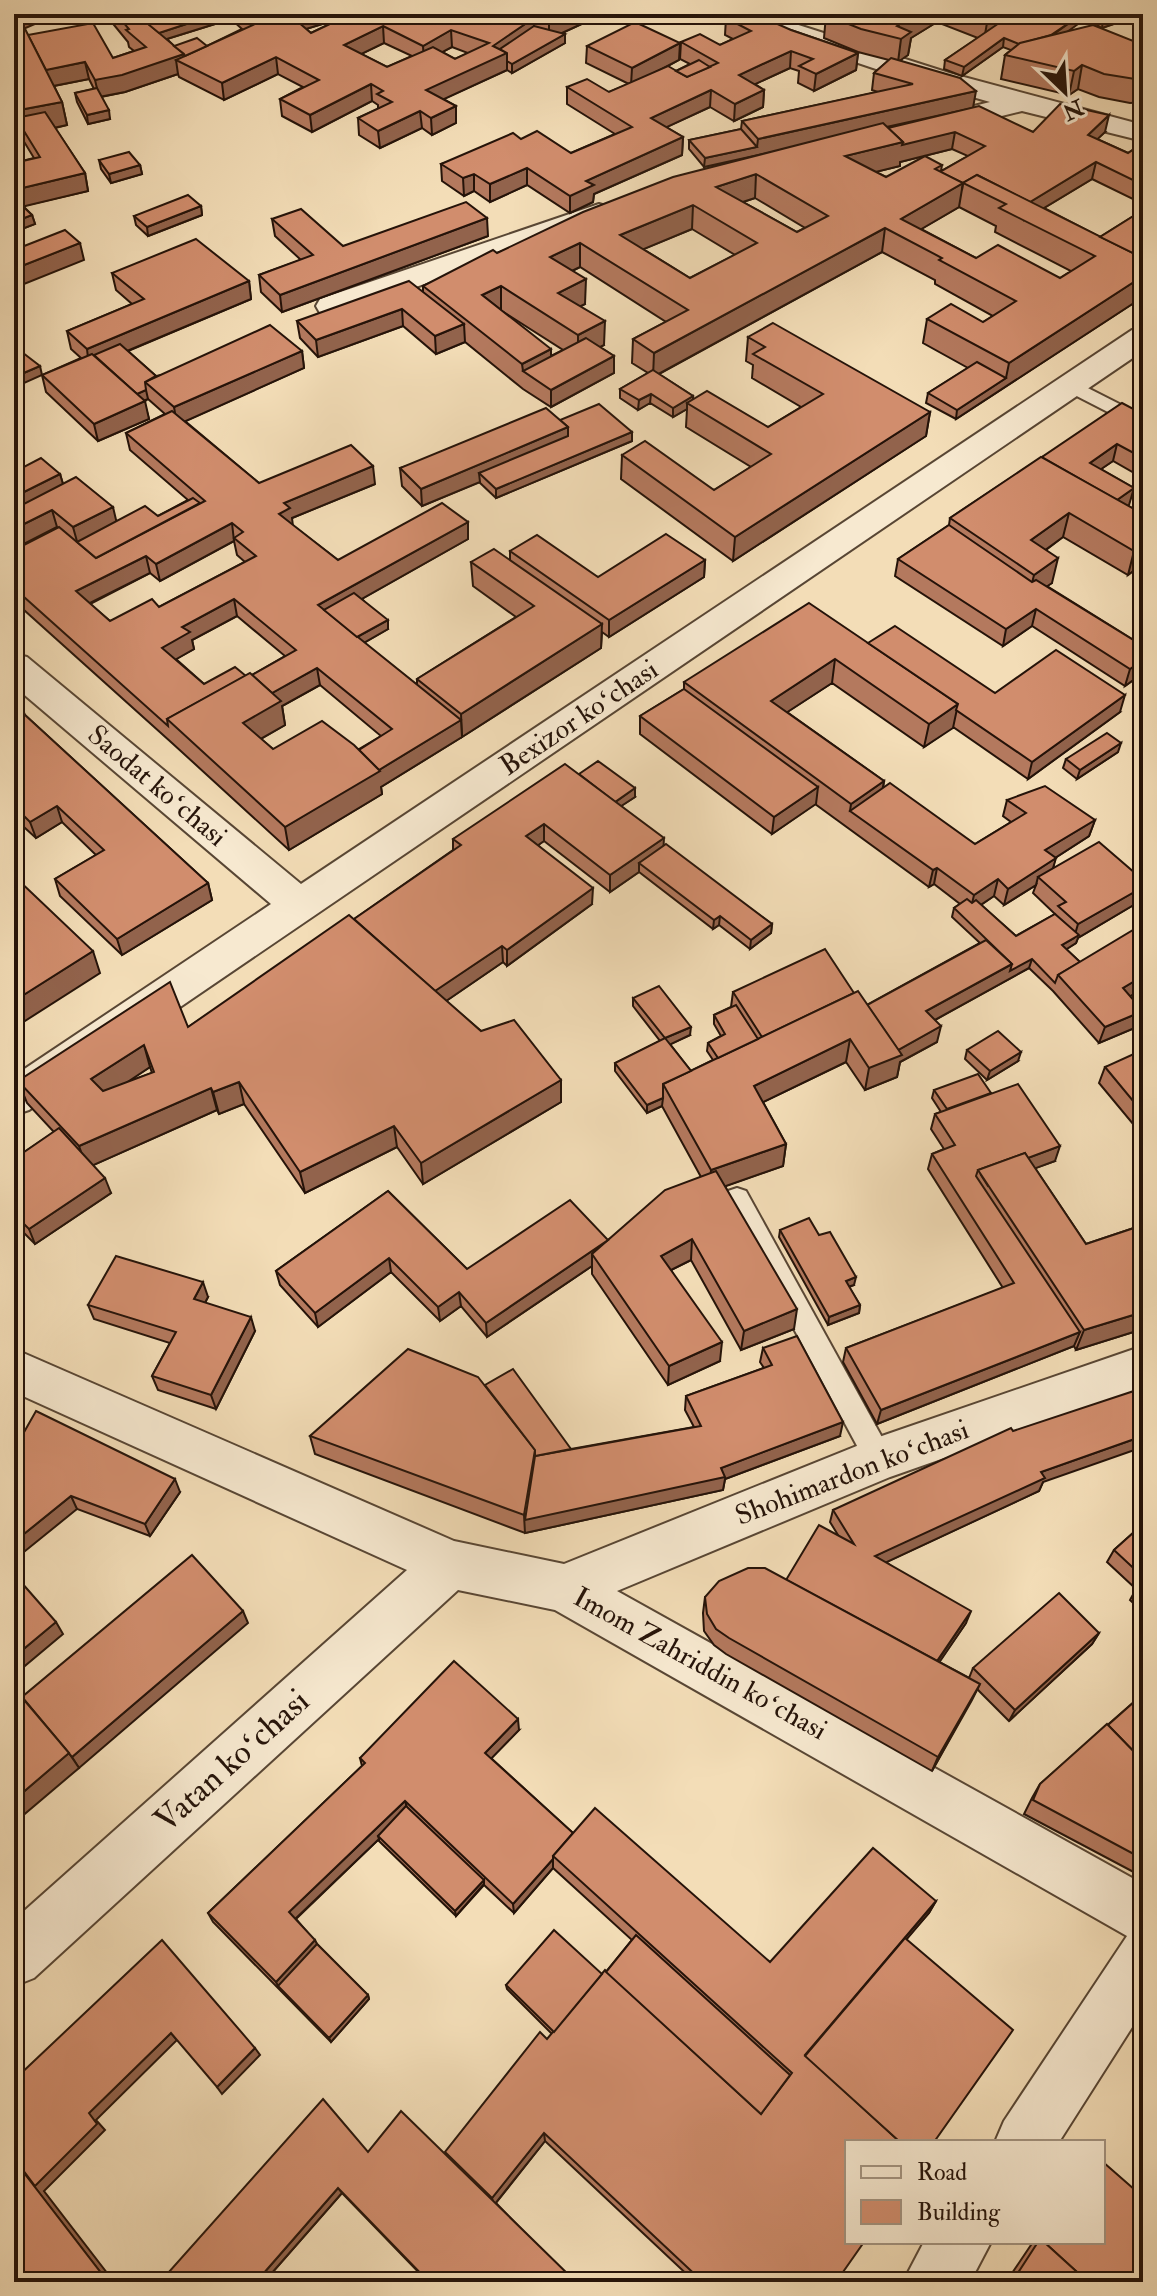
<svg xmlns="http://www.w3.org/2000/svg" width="1157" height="2296" font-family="'IM FELL Double Pica',serif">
<rect width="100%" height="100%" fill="#f3ddb7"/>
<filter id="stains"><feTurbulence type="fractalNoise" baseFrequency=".0025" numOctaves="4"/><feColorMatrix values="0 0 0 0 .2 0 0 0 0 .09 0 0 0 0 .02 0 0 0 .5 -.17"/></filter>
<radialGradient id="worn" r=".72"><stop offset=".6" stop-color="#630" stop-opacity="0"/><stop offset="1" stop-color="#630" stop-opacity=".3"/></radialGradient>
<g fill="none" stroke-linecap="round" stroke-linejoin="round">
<defs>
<g id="service">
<path d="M1070,379L1143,416V430L1063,389L1061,385L1063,381Z"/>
<path d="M737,1188L746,1191L889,1450L893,1459L889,1468L879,1472L869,1468L724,1199L728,1191Z"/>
</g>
<g id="minor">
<path d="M726,14H764L949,73L1143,125V141L1022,111L932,133L922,131L918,125L922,119L990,102L879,70L730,20Z"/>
<path d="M599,204L609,207L614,213L609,219L342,313L331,315L320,313L316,306L320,299Z"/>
<path d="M1143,328V351L29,1110L14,1115V1076L271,904L14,686V654L27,657L301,884L1132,330Z"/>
<path d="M1143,1346V1388L890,1477L617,1591L1143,1884V2010L1059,2142H995L1004,2121L1127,1936L555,1610L458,1590L34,1978L14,1986V1920L407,1570L14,1392V1349L454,1541L564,1564L879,1437Z"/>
<path d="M924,2242H991L970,2282H903Z"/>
</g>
</defs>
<use href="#service" stroke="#584634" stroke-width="4"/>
<use href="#minor" stroke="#584634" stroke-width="4"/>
<use href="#service" fill="#f7e9d0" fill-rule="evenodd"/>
<use href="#minor" fill="#f7e9d0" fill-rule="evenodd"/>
</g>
<g fill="#b4795e" stroke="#251309" stroke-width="2" fill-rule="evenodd">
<path d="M14,14L28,35L113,58L134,51L129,47L128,42L105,14H451L459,17V14H597L588,18V21L562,33L565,43L512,73L507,70L443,99L456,106V123L432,135L422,128L380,148L359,135L358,118L378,109V105L372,101L312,132L282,116L280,99L303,87L278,74L224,100L179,77L178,74L125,92L101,97L110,119L88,124L77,102L75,93L94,89L89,79L54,86L62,102L67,125L55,128L85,173L88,191L23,206L32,215L35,224L14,232V163L34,158L20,135L14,136ZM231,19L242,29L207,46H174L167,39ZM332,21L334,22L311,33L306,29ZM384,43L412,56L387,67L361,54ZM452,47L468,53L455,59L442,52Z"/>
<path d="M622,14H645L632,20Z"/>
<path d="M828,14H1006L1005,19L1013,22L1024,14H1143L1102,28L1085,18L1068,31L1133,41L1143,37V102L1130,103L1099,97L1078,89L1069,95L1001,79L1005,55L1011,50L1003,47L962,76L944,69L945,60L978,38L937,22L911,38L908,55L900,60L973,108L1033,132H1105L1097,139L1128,153L1143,143V204L1092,179L1044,208L1100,237L1143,210V297L956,419L926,403L928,393L968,368L923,343L927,319L983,322L993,316L935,284V280L882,252L659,374L693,396V399L768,427L801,407L752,378L753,365L746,361L748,337L930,412L926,436L733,561L621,479L622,455L714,490L751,467L686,427L687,409L673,417L650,403L638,410L620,398V389L648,373L632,363L633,339L666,322L580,267L572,271L585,304L580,306L604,345L600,347L614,356V373L551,407L523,389L465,342L436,354L403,326L318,357L300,338L297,321L423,293V286L497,253L752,157L704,167L689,149V140L741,129L742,121L878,92L872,90L874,73L889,60L858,52L824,38L826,15ZM939,116L888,128V127ZM952,149L968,156L941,171L942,165L886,177L875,172L900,166V162ZM755,198L805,228L797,232L743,202ZM959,207L996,226L995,232L1071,271L1060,278L976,258L921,229ZM692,229L735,255L690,278L643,249ZM502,311L563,350L551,356Z"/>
<path d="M726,18L791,30L858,53L856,70L814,91L798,83L799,71L790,68L755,84L764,90L763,107L734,121L710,107L666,127L683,137L682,155L594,194L593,202L570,213L527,185L490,202L474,191L464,196L442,181L441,164L521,139L571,153L615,134L567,104V87L609,92L629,84L586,63L587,46L680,43L679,60L666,67L676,71L690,64L680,59L681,42L720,45L733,39L725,35Z"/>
<path d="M99,160L140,165L142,174L111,183L101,169Z"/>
<path d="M201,206L202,215L148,236L136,225L134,216Z"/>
<path d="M272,219L343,246L488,236L282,312L261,292L259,275L301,260L275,236Z"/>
<path d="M112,273L249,281L251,299L128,351L156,376L302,351L304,368L185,421L259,483L375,484L292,518V525L338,560L468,522V539L362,599L388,629L364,643L417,685V679L516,617L473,586L471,562L510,560V551L598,577L705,560L704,577L609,637L602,632L601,648L462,737L381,787L382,794L289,850L172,743L14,601V472L60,474L63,484L116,521L158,516L188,500L130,450L126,433L165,414L148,399L144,401L149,419L98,441L46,392L42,375L81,358L71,349L67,331L132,304L116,290ZM234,541L237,555L245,562L159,607L110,621L90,604L150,573L160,581ZM237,616L285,656L252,675L204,684L176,659L194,649L192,640ZM320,685L381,736L359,749H273L261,739L285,725L282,706Z"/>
<path d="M1143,401V478L1113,461L1101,469L1134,488L1128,506L1143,514V572L1137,568L1128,575L1063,537L1046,550L1052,583L1047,586L1137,642L1143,638V673L1125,686L1032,626L1003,646L895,576L898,559L949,525L950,518L1042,457L1138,411L1140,403Z"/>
<path d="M560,420L632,432V441L496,498L479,482L422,506L402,486L400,468Z"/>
<path d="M868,643L995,693L1120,712L1028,779L953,727L924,747L832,683L787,712L884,781L883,788L975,844L1011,822L1003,816L1007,800L1095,820L1089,836L1055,858L1053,869L1143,880V898L1142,900L1078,938L1076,943L1066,949L1080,962L1143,988L1130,996L1137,1027L1099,1043L1053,991L1029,968L935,1020L937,1042L900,1062L897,1077L865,1090L846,1062L763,1102L786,1144L783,1166L725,1186L794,1329L741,1350L691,1260L671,1270L720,1361L668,1385L592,1274V1266L487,1337L461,1306L440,1321L391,1272L318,1327L280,1285L276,1271L388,1191L467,1269L608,1240L701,1177L662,1106L647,1113L615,1071V1063L660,1041L633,1006V998L690,1035L670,1044L691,1071L713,1060L707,1051L708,1043L721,1036L714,1024V1015L731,1007L733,992L854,993L867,1005L980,943L952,917L954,908L960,904L934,884L929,887L815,804L772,834L640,734V716L684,689V682ZM1036,885L1033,893L1055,914L1016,936L981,905L994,896L1004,905Z"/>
<path d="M14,700L25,715L208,883L212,900L122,955L60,896L55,879L96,855L62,822L36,838L14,818Z"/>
<path d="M1118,752L1077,779L1063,768L1066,759Z"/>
<path d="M579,774L635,797L621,806L663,846L772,924L771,933L750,949L719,925L713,929L639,872L610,892L544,841L538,845L592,904L507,966L503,962L446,1001L481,1031L561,1080V1102L423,1184L397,1147L305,1193L244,1104L219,1114L217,1110L93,1165L111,1193L35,1244L14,1223V1159L54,1132L27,1103L18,1081L188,1027L354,919L453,850V839ZM150,1067L152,1073L127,1082Z"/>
<path d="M967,1050L1018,1061L987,1080L965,1059Z"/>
<path d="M1143,1061V1136L1099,1083L1105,1067Z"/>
<path d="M934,1090L991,1093L1055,1161L1035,1168L1086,1244L1143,1225V1329L1076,1350L1074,1346L877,1424L843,1362L846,1348L1003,1288L928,1169L932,1154L944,1149L931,1129L935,1114L941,1112L932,1098Z"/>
<path d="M780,1230L819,1235L854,1285L849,1287L860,1305L859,1313L828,1325L779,1237Z"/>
<path d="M208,1297L205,1303L255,1331L216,1409L158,1390L152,1376L170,1343L94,1319L88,1305Z"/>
<path d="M763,1348L840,1436L725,1479L723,1490L525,1533L315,1454L310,1436L485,1385L571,1449L694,1427L685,1410L686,1396L764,1368L760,1362Z"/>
<path d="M14,1445L180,1492L150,1536L77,1509Z"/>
<path d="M1043,1482L1039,1491L886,1562L966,1623L939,1662L969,1678L973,1668L1099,1633L1092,1644L1009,1721L977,1689L932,1771L726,1654L714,1645L704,1631L703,1613L705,1597L786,1580L838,1535L830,1522L833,1510Z"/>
<path d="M1143,1524V1612L1130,1600L1136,1589L1107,1562L1114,1550Z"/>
<path d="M1143,1694V1877L1024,1814L1032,1798L1040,1784Z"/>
<path d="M519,1730L491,1758L573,1833L770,1962L936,1901L929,1913L906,1939L836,2282H695L545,2141L496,2203L573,2282H428L342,2193L264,2282L368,2152L446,2154L552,2034L507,1989L506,1985L602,1974L606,1972L632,1940L553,1868L514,1913L484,1885L456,1916L379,1841V1839L296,1919L317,1944L368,1995L369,1999L331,2042L213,1922L208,1913L362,1766L360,1758Z"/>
<path d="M1033,2242H1103L1143,2282H1006Z"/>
</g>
<g fill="#92634c" stroke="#251309" stroke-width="2">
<path d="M16,14H58L14,33V15Z"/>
<path d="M151,14H207L150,32L140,17Z"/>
<path d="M217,14H230L231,19L154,43L153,35Z"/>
<path d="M297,14H331L332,21L293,33L291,16Z"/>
<path d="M567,14H597L588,18V21L549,39V22Z"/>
<path d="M632,14H645L632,20Z"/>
<path d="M766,14H782L766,19Z"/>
<path d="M915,14H938L937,22L911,38L908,55L898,62L901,39L897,26Z"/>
<path d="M993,14H1006L1004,28L984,40L988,17Z"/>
<path d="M1082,14H1086L1085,19L1031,58L1033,49Z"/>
<path d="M1119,14H1143L1102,28L1103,19Z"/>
<path d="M534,18V35L507,54V70L427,107L426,90Z"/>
<path d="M383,26L384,43L345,62L344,45Z"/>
<path d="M451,30L452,47L424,62L423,46Z"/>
<path d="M565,34V43L512,73V64Z"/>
<path d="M1004,38L1003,47L962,76L964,67Z"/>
<path d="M680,43L679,60L631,85L632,68Z"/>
<path d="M791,51L790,68L738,92L739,75Z"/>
<path d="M858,53L856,70L814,91L816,74Z"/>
<path d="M184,54L185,60H176L178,74L125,92L99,97L95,80Z"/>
<path d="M276,57L278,74L224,100L222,83Z"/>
<path d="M85,62L89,79L48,87L44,70Z"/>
<path d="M1082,65L1078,89L1069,95L1074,71Z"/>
<path d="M371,84L372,101L312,132L310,115Z"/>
<path d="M711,90L710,107L650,135L651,118Z"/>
<path d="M764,90L763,107L734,121L735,104Z"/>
<path d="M976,91L973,108L704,167L705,158L757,147L758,139Z"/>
<path d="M62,102L67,125L26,134L16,118L20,135L14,136V111Z"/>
<path d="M456,106V123L432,135L431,118Z"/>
<path d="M109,110L110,119L88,124L87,115Z"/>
<path d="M420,111L422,128L380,148L378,131Z"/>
<path d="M1109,115L1105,132L1084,152L1088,135Z"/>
<path d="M955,132L952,149L900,162V166L843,180L845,156L903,142Z"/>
<path d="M683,137L682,155L594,194L593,202L570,213V196L586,181Z"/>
<path d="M1096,162L1092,179L1024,220L1023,206Z"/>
<path d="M140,165L142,174L111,183L109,174Z"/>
<path d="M527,168V185L490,202V184Z"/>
<path d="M85,173L88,191L17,208L14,190Z"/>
<path d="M474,174V191L464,196L463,178Z"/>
<path d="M756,174L755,198L715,211L716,187Z"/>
<path d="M963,183L959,207L906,238L901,219Z"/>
<path d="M693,205L692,229L620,259V235Z"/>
<path d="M201,206L202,215L148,236L147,227Z"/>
<path d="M32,215L35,224L14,232V222Z"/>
<path d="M487,218L488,236L282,312L280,295Z"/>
<path d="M885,228L882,252L653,377L654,353Z"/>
<path d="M80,243L84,260L14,288V269Z"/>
<path d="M580,243V267L551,281L550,257Z"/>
<path d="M1143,276V297L956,419L957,410L1006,378L1009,363Z"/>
<path d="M586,279L585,304L559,317L558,293Z"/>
<path d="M249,281L251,299L96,364L88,358L87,349Z"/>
<path d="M501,286V310L482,295Z"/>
<path d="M402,309L403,326L318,357L316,340Z"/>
<path d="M605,321L604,345L578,359V335Z"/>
<path d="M464,324L465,342L436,354L435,336Z"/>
<path d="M551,349V373L523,371L522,364Z"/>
<path d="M302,351L304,368L177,425L174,407Z"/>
<path d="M614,356V373L551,407V390Z"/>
<path d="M40,366L42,375L22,384L19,375Z"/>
<path d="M17,367L22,384L14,388V368Z"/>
<path d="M146,390L148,399L134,405L132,396Z"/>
<path d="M651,394L650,403L638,410L639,400Z"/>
<path d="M693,396V405L687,403V409L673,417V408Z"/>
<path d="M145,401L149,419L98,441L94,424Z"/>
<path d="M930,412L926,436L733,561L735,537Z"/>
<path d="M568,427V445L479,473L480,482L422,506L421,489Z"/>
<path d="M632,432V441L496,498V489Z"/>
<path d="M1117,444L1113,461L1085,480L1090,463Z"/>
<path d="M373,466L375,484L292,518L293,526L279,514L284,503Z"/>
<path d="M60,474L65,491L14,517V497Z"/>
<path d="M1134,488L1129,505L1107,521L1111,504Z"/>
<path d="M113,507L117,524L78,545L73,527Z"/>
<path d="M52,510L57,527L14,549V529Z"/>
<path d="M1069,513L1063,537L1026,564L1031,540Z"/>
<path d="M468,522V539L326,619L318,605Z"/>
<path d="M232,523L234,541L160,581L156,564Z"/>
<path d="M1143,544V561L1139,559L1137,568L1128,575L1134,551Z"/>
<path d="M146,556L150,573L80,608L76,591Z"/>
<path d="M1058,558L1052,583L1028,599L1034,575Z"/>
<path d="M705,560L704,577L609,637V620Z"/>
<path d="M234,599L237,616L192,640L194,649L166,665L162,648L182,627Z"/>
<path d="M1036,609L1032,626L1003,646L1006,629Z"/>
<path d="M388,620V629L353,649L352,640Z"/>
<path d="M602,624L601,648L462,737L461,714Z"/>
<path d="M835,659L832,683L769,724L771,701Z"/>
<path d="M1143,660V673L1125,686L1130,669Z"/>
<path d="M317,668L320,685L282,706L285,725L248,746L243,723L268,695Z"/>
<path d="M1125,695L1120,712L1028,779L1032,762Z"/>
<path d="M958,704L953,728L924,747L929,724Z"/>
<path d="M23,709L30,732L14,741V714Z"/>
<path d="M461,720L462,737L381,787L382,794L289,850L285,827Z"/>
<path d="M1121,743L1118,752L1077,779L1080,770Z"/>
<path d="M884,781L880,804L850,811L851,804Z"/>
<path d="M818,787L816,804L772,834L774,817Z"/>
<path d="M635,788V797L609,814L610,806Z"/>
<path d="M57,806L62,822L36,838L30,822Z"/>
<path d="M1095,820L1089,836L1041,867L1045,850Z"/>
<path d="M544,824V841L527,853L526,836Z"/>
<path d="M664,838L663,855L639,863V872L610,892V875Z"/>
<path d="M1056,858L1051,875L1038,877L1036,885L1004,905L1008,889Z"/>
<path d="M937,868L934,884L929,887L933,870Z"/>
<path d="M998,879L994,896L970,912L974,895Z"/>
<path d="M208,883L212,900L122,955L117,939Z"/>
<path d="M1143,887L1142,900L1078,938L1076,943L1059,954L1062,945L1074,938L1078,924Z"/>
<path d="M593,888L592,904L507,966V950Z"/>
<path d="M720,916L719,925L713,929L714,920Z"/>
<path d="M772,924L771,933L750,949L751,940Z"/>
<path d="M502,946L503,962L433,1010L431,993Z"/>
<path d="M93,951L100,973L14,1028V1001Z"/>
<path d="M1032,959L1029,968L922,1027L926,1011L1012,964Z"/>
<path d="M1143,976V988L1118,1004L1123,988Z"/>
<path d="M1143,1011L1137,1027L1099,1043L1105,1027Z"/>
<path d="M941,1026L937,1042L900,1062L897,1077L865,1090L869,1068L895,1052Z"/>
<path d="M691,1027L690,1035L665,1047V1038Z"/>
<path d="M850,1039L846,1062L751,1108L754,1086Z"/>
<path d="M144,1045L150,1067L99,1101L91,1079Z"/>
<path d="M1021,1052L1018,1061L987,1080L990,1071Z"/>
<path d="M561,1080V1102L423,1184L421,1163Z"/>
<path d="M239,1082L244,1104L219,1114L213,1092Z"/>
<path d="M211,1088L217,1110L87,1168L79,1146Z"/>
<path d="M663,1098L662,1106L647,1113V1105Z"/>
<path d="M394,1126L397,1147L305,1193L300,1172Z"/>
<path d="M786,1144L783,1166L709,1192L711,1170Z"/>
<path d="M1060,1146L1055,1161L988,1186L981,1175Z"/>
<path d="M105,1178L111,1193L35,1244L29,1229Z"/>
<path d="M692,1239L691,1260L659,1276L661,1256Z"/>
<path d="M608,1240L592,1254V1266L487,1337L486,1323Z"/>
<path d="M389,1258L391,1272L318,1327L315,1313Z"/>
<path d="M856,1277L854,1285L844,1288L846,1281Z"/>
<path d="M203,1282L208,1297L199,1314L194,1299Z"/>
<path d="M459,1292L461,1306L440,1321L438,1307Z"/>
<path d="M860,1305L859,1313L828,1325L829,1317Z"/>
<path d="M797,1309L794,1329L741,1350L744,1331Z"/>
<path d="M1143,1312V1329L1076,1350L1084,1330Z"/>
<path d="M251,1317L255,1331L216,1409L211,1395Z"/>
<path d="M1080,1332L1074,1346L877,1424L881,1410Z"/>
<path d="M722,1342L720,1361L668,1385L669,1366Z"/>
<path d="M843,1422L840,1436L725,1479L723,1490L525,1533L524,1515L721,1468Z"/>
<path d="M1143,1436V1447L1043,1482L1039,1491L872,1569L875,1556L1041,1472Z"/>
<path d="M175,1479L180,1492L150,1536L145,1524Z"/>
<path d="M71,1496L77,1509L14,1560V1542Z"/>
<path d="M243,1611L248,1623L79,1768L72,1757Z"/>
<path d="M971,1611L966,1623L930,1676L935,1665Z"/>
<path d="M56,1622L63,1634L14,1675V1657Z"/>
<path d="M1099,1633L1092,1644L1009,1721L1015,1710Z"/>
<path d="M980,1684L972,1700L932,1771L938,1757Z"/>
<path d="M518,1719L519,1730L487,1763L485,1753Z"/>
<path d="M69,1753L79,1768L14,1823V1800Z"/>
<path d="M405,1801L408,1811L378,1836L379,1839L293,1921L289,1912Z"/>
<path d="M553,1859V1868L514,1913L513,1904Z"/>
<path d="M484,1880V1884L456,1916L455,1911Z"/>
<path d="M936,1901L929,1913L805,2059L803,2058Z"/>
<path d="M315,1940L319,1948L278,1986L276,1982Z"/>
<path d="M368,1995L369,1999L331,2042L329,2038Z"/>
<path d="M171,2033L177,2040L96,2120L105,2130L44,2191L114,2282H108L14,2160L89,2113Z"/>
<path d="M255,2048L260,2055L222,2094L217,2087Z"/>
<path d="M544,2133L545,2141L494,2205L492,2198Z"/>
<path d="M338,2188L342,2193L264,2282H256Z"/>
</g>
<g fill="#d18d6d" stroke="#251309" stroke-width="2" fill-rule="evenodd">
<path d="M116,14H151L140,17L184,54L122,75L95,80L85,62L46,70L28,35L93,23L113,58L146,47L126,30L129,29Z"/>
<path d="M179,14H217L159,33L148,24Z"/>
<path d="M234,14H240L241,20Z"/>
<path d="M241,14H297L291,16L311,33L347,16L345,14H451L466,20L475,14H567L549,22L534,18L493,46L507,53L426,90L456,106L431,118L420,111L378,131L358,118L392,102L377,94L383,91L371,84L310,115L280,99L319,80L276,57L222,83L176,60L253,25ZM383,26L423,46L451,30L489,43L455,59L433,47L387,67L344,45Z"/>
<path d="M735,14H755L791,30L858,53L816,74L799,66L813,59L791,51L739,75L764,90L735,104L711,90L651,118L683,137L586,181L594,185L570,196L527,168L490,184L474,174L463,178L441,164L513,133L521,139L537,131L571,153L632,127L567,87L587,79L609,92L668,66L687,77L718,63L681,42L700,34L720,45L751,31L726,18Z"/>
<path d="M828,14H915L897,26L911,32L901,39L861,29L826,15Z"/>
<path d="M1024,14H1082L1051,35L1019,44L1004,38L964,67L945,60L1005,19L1013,22Z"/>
<path d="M1095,14H1119L1103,19Z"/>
<path d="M18,15L62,102L14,111V16Z"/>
<path d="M635,22L680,43L632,68L587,46Z"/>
<path d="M1093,25L1133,41L1143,37V79H1135L1104,74L1082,65L1074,71L1005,55L1020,43Z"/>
<path d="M534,26L565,34L512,64L507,61V53L500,49Z"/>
<path d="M197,38L207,46L185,56L184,54L174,46Z"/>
<path d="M891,58L960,78L976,91L758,139L742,121L913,84L874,73Z"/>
<path d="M699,60L710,67L687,77L676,71Z"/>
<path d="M97,88L109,110L87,115L75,93Z"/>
<path d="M1060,104L1109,115L1088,135L1128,153L1143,143V185L1096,162L1030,202L977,175L963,183L962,190L963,183L940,172L985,146L955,132L902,145L903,142L888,128L979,106L1033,132Z"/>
<path d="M45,112L85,173L14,190V163L40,157L16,118Z"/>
<path d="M883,123L903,142L845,156L886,177L925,156L942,165L935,169L963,183L901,219L976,258L998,245L1060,278L1095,256L999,208L1006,204L963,183L977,175L1143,258V276L1009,363L927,319L951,304L983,322L1016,301L939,260L942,258L885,228L654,353L633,339L688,310L580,243L550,257L586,279L558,293L605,321L578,335L501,286L482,295L551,349L522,364L423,286L493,250L497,253L583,212L673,177ZM756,174L828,216L797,232L716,187ZM693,205L757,243L690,278L620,235Z"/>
<path d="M741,129L757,147L705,158L689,140Z"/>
<path d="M129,152L140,165L109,174L99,160Z"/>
<path d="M188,195L201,206L147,227L134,216Z"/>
<path d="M14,198L32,215L14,222Z"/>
<path d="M466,202L487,218L280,295L259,275L313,255L272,219L301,209L343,246Z"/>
<path d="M1143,210V258L1100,237Z"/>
<path d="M65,230L80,243L14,269V250Z"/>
<path d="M196,239L249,281L87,349L67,331L144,299L112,273Z"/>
<path d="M409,281L464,324L435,336L402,309L316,340L297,321Z"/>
<path d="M773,323L930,412L735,537L622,455L645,441L714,490L771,454L687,403L707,391L768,427L823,394L753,354L765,347L748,337Z"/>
<path d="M270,325L302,351L174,407L145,382Z"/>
<path d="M586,338L614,356L551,390L523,371Z"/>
<path d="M120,344L156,376L145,382L146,390L137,394L94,355Z"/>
<path d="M14,346L40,366L19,375L17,367L14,364Z"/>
<path d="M92,354L145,401L94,424L42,375Z"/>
<path d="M977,362L1006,378L957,410L928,393Z"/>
<path d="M653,370L693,396L673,408L651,394L639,400L620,389Z"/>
<path d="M1122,403L1143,414V458L1117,444L1090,463L1134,488L1117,500L1042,457Z"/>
<path d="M599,404L632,432L496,489L479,473L568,436V427L560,420Z"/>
<path d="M546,408L568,427L421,489L400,468Z"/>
<path d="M172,411L259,483L351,445L373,466L284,503L290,508L279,514L338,560L442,503L468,522L318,605L461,720L379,770L359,750L392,729L317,668L272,693L252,675L296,650L234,599L182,627L190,632L162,648L204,684L235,667L246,676L167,719L168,726L14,588V539L22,546L59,527L96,558L205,501L126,433ZM232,523L243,532L234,538L256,556L159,607L152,599L110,621L76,591L146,556L156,564Z"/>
<path d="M1041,457L1143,514V544L1134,551L1069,513L1031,540L1058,558L1034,575L950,518Z"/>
<path d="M41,458L60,474L14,497V472Z"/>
<path d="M76,477L113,507L73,527L52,510L14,529V509Z"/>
<path d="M193,498L200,503L96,558L77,542L145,506L158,516Z"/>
<path d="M949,525L1032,582L1036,580L1143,646V660L1130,669L1036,609L1006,629L898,559Z"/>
<path d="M666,534L705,560L609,620L510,551L537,535L598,577Z"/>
<path d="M494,549L602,624L461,714L417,679L534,606L471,562Z"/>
<path d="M354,593L388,620L357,637L324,610Z"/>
<path d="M809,603L958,704L929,724L835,659L771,701L884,781L851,804L684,682Z"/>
<path d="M895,626L995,693L1056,650L1125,695L1032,762L956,710L958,704L868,643Z"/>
<path d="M1143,638V646L1137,642Z"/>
<path d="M250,673L281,701L243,723L273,749L322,721L354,745L380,771L285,827L167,719Z"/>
<path d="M684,689L818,787L774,817L640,716Z"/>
<path d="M14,700L23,709L14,714Z"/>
<path d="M25,715L208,883L117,939L55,879L104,850L57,806L30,822L14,806V721Z"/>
<path d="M1107,733L1121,743L1080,770L1066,759Z"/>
<path d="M598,761L635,788L615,802L579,774Z"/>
<path d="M565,764L664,838L610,875L544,824L526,836L593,888L507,950L502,946L435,991L354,919L461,845L453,839Z"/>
<path d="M890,783L975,844L1026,813L1007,800L1045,786L1095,820L1045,850L1056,858L1008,889L998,879L974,895L937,868L933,870L850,811Z"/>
<path d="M1099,842L1143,880V887L1078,924L1058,906L1066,902L1038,877Z"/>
<path d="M666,844L772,924L751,940L720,916L714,920L639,863Z"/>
<path d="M14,876L93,951L14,1001Z"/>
<path d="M967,899L972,903L976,900L1016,936L1055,914L1079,935L1062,945L1080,962L1058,975L1055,983L1032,959L1010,971L1012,964L954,908Z"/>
<path d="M349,915L481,1031L514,1020L561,1080L421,1163L394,1126L300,1172L239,1082L213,1092L211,1088L79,1146L18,1081L170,982L188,1027ZM144,1045L154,1072L103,1091L91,1079Z"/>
<path d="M1143,924V976L1123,988L1143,1011L1105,1027L1058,975Z"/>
<path d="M986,940L1012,964L926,1011L941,1026L898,1050L867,1005Z"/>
<path d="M825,949L854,993L762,1037L733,992Z"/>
<path d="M659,986L691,1027L665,1038L633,998Z"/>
<path d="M858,991L902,1055L869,1068L850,1039L754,1086L786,1144L711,1170L663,1084Z"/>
<path d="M736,1005L758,1039L718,1058L708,1043L725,1034L714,1015Z"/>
<path d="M998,1031L1021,1052L990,1071L967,1050Z"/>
<path d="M665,1038L691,1071L663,1084V1098L647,1105L615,1063Z"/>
<path d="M1136,1053L1143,1061V1113L1105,1067Z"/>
<path d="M978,1074L991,1093L947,1109L934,1090Z"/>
<path d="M1018,1084L1060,1146L1028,1158L1025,1153L978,1170L976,1176L1080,1332L881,1410L846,1348L1014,1283L932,1154L955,1145L935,1114Z"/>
<path d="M59,1128L105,1178L29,1229L14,1214V1159Z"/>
<path d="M1025,1153L1086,1244L1143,1225V1312L1084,1330L978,1170Z"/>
<path d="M716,1171L797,1309L744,1331L692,1239L661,1256L722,1342L669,1366L592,1254L665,1190Z"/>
<path d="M388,1191L467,1269L570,1200L608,1240L486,1323L459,1292L438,1307L389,1258L315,1313L276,1271Z"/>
<path d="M809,1218L819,1235L830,1232L856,1277L846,1281L860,1305L829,1317L780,1230Z"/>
<path d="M116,1256L203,1282L194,1299L251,1317L211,1395L152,1376L176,1332L88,1305Z"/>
<path d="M797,1336L843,1422L721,1468L725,1477L525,1520L535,1456L701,1426L686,1396L772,1365L763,1348Z"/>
<path d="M408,1349L478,1377L535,1450L524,1515L310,1436Z"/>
<path d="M513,1369L571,1449L535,1456V1450L485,1385Z"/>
<path d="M1143,1388V1436L1041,1472L1045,1478L875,1556L971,1611L937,1661L786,1580L819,1525L854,1544L833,1510L1011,1428L1013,1431Z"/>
<path d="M36,1411L175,1479L145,1524L71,1496L14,1542V1445L19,1441Z"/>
<path d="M1143,1524V1577L1114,1550Z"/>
<path d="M192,1555L243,1611L72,1757L22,1697Z"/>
<path d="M748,1568H765L980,1684L938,1757L729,1638L716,1629L707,1614L705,1597L719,1581Z"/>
<path d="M14,1574L56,1622L14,1657Z"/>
<path d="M1143,1582V1593L1137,1588Z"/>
<path d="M1059,1593L1099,1633L1015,1710L973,1668Z"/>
<path d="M454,1661L518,1719L485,1753L573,1833L553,1856V1859L513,1904L405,1801L289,1912L315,1940L276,1982L208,1913L365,1763L360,1758Z"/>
<path d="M14,1688L69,1753L14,1800Z"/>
<path d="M1143,1694V1761L1108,1725Z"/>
<path d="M1107,1724L1143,1761V1773L1136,1780L1143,1784V1859L1033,1800L1040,1784Z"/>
<path d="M406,1806L484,1880L455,1911L378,1836Z"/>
<path d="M595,1808L770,1962L873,1848L936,1901L805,2055L900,2142H847V2242H864L836,2282H703L544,2133L492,2198L445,2152L540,2032L547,2039L605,1970L761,2114L792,2073L553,1856Z"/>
<path d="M554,1930L602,1974L554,2032L506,1985Z"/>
<path d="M636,1935L790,2075L761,2114L606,1972Z"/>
<path d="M905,1938L1013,2030L934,2142H900L805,2056Z"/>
<path d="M162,1940L255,2048L217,2087L171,2033L89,2113L97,2124L35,2186L14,2158V2080Z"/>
<path d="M317,1944L368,1995L329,2038L278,1986Z"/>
<path d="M323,2099L368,2152L401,2111L573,2279L570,2282H429L338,2188L256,2282H160Z"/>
<path d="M14,2160L108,2282H14Z"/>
<path d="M1103,2162L1143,2197V2282H1088L1044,2242H1103Z"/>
<path d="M1038,2242H1044L1088,2282H1012Z"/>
</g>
<g text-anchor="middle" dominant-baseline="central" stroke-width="6" stroke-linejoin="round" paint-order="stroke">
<g font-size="28" fill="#251309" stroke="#f7e9d0">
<text transform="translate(579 718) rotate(-34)">Bexizor koʻchasi</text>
<text transform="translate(157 786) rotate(40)">Saodat koʻchasi</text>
<text transform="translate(852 1473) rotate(-21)">Shohimardon koʻchasi</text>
<text transform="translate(700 1664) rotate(29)">Imom Zahriddin koʻchasi</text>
</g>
<g font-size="34" fill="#251309" stroke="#f7e9d0">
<text transform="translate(232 1761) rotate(-42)">Vatan koʻchasi</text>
</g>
</g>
<rect width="1157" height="2296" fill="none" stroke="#f3ddb7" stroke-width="48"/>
<rect x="16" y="16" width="1125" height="2264" fill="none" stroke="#251309" stroke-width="4"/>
<rect x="24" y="24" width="1109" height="2248" fill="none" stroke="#251309" stroke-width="2"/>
<rect x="845" y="2140" width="260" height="104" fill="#f7e9d0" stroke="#a39380" stroke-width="2"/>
<rect x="861" y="2166" width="40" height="12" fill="#f7e9d0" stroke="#a39380" stroke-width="2"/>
<text x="917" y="2180" font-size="24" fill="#251309">Road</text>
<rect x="861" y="2200" width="40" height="24" fill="#d18d6d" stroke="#a39380" stroke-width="2"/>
<text x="917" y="2220" font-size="24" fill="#251309">Building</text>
<g transform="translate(1065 92) rotate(155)" stroke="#f7e9d0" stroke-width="6" paint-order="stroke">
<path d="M0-6L14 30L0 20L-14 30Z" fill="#251309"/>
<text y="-12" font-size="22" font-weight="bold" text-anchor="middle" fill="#251309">N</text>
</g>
<rect width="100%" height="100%" filter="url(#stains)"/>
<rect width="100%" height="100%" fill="url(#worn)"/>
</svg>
